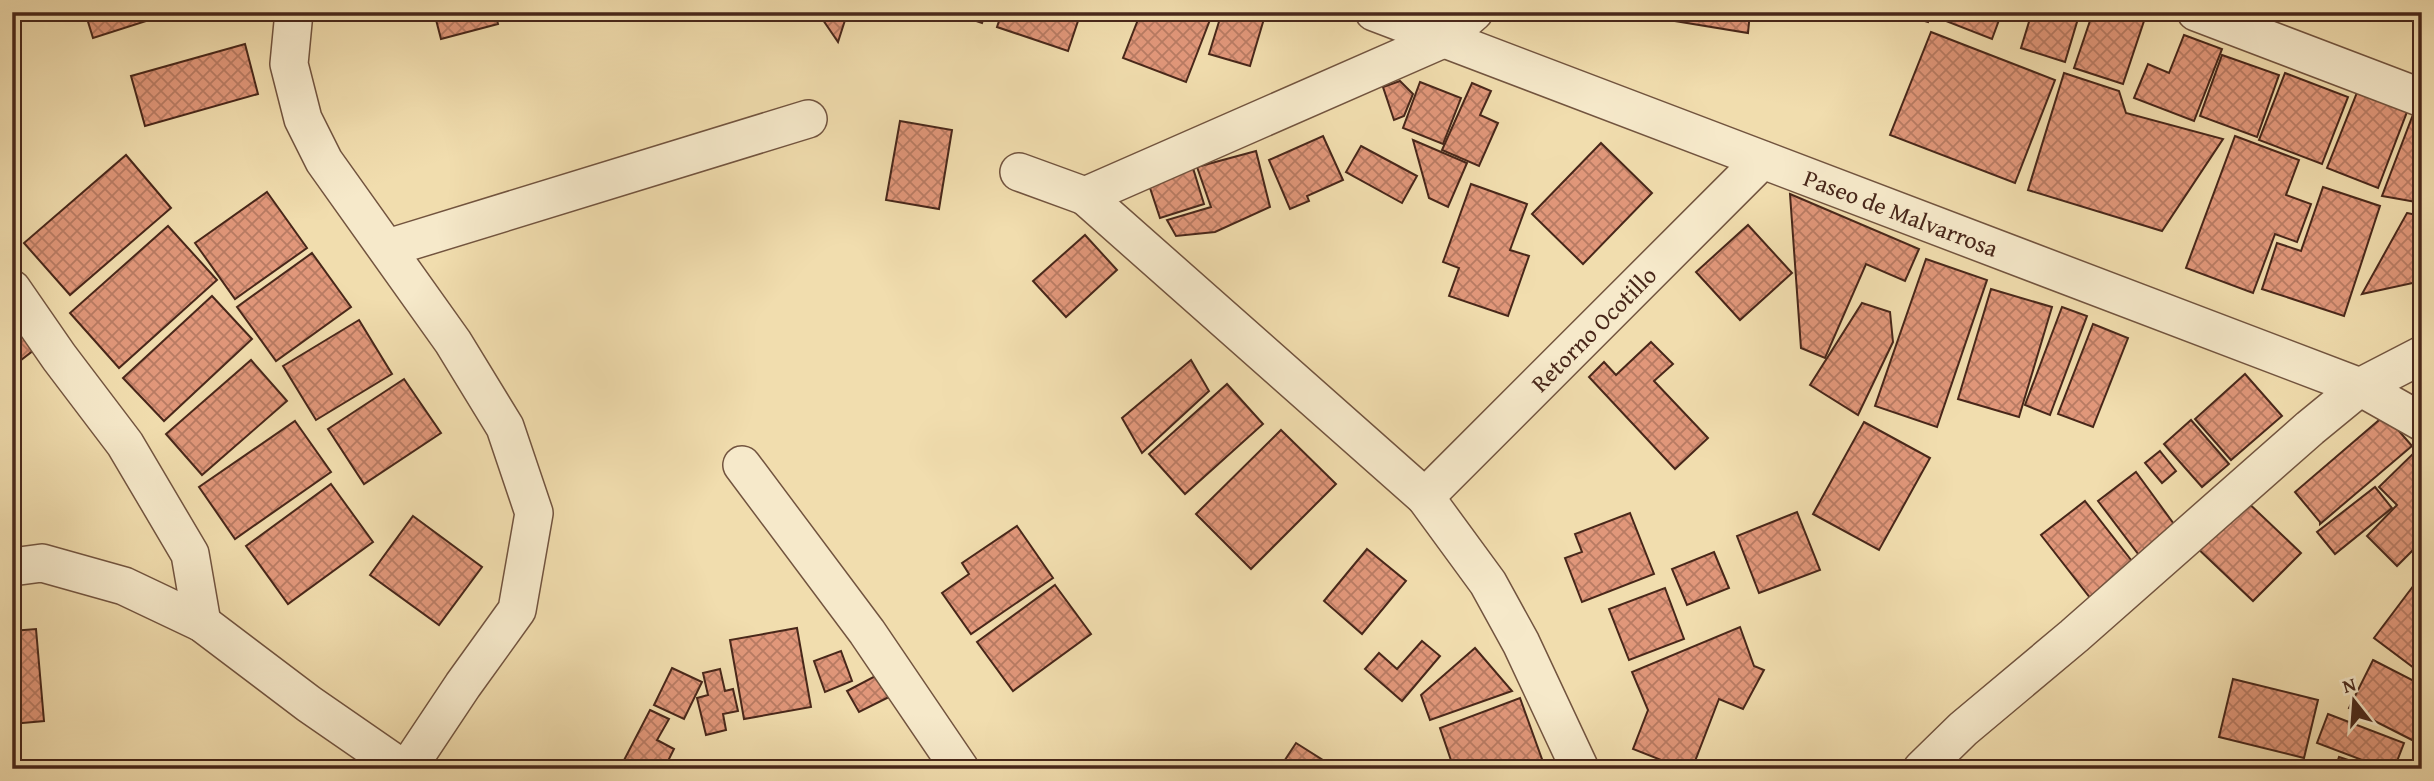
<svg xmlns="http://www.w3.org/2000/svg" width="2434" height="781" font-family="'Gentium Book Plus',serif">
<defs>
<pattern id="building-cross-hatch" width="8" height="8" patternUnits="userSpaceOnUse" patternTransform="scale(1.75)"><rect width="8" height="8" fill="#e1977a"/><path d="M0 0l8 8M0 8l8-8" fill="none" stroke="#b87b63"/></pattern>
</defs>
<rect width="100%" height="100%" fill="#f1ddae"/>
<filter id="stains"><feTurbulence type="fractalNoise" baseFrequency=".00286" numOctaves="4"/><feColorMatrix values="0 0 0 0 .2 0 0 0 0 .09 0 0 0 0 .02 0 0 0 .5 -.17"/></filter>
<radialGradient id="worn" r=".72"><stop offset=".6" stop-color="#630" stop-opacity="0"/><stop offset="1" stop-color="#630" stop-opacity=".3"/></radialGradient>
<g fill="url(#building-cross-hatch)" stroke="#48271a" stroke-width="2">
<path d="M85,12H160L162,16L93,38Z"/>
<path d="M434,12H495L498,24L441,39Z"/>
<path d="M950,12H986L982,23Z"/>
<path d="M1002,12H1081L1068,51L997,27Z"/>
<path d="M1141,12H1213L1186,82L1123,58Z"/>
<path d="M1222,12H1266L1250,66L1209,54Z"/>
<path d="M1620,12H1750L1748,33Z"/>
<path d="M1895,12H1931L1928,22Z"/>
<path d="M1934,12H2002L1992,39L1933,16Z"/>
<path d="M2032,12H2080L2065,62L2021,48Z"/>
<path d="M2093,12H2147L2123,84L2074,68Z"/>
<path d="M847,14L838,42L821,17Z"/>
<path d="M1931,32L2055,80L2015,183L1890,135Z"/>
<path d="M2184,35L2222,49L2194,121L2134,98L2148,64L2169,73Z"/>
<path d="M245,44L258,94L145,126L131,76Z"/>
<path d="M2222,55L2279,75L2257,137L2200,116Z"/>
<path d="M2064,73L2119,91L2126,113L2223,139L2162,231L2028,190Z"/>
<path d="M2285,73L2348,97L2322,164L2259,140Z"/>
<path d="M1400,81L1413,94L1404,116L1394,120L1383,87Z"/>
<path d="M1420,82L1461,98L1443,144L1403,128Z"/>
<path d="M1472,83L1491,91L1480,115L1498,123L1479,166L1442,150Z"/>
<path d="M2360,85L2410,104L2378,188L2327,168Z"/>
<path d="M2417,104L2422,106V203L2382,196Z"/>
<path d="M900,121L952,130L939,209L886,200Z"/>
<path d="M1323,136L1343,180L1307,196L1309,201L1290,209L1269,160Z"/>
<path d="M2235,136L2299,160L2286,195L2311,204L2297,242L2275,234L2253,293L2186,268Z"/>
<path d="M1413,140L1467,163L1448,207L1429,198Z"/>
<path d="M1601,143L1652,193L1583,264L1532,214Z"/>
<path d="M1361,146L1417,176L1402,203L1346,172Z"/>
<path d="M1256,151L1270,207L1215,232L1176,236L1167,220L1211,207L1197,167Z"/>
<path d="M126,155L171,208L70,295L24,243Z"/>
<path d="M1193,168L1204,204L1160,218L1148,182Z"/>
<path d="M1471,184L1527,204L1510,250L1529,256L1508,316L1449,296L1459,268L1443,262Z"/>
<path d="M2323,187L2380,206L2344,316L2262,289L2277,243L2301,251Z"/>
<path d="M267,192L307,248L235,299L195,243Z"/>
<path d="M1790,194L1919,249L1905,281L1866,264L1825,358L1801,348Z"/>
<path d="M2407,213L2422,216V281L2362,294Z"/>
<path d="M1748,225L1792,273L1740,320L1696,272Z"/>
<path d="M168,226L217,280L119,368L70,313Z"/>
<path d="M1085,235L1117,270L1066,317L1033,281Z"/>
<path d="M312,253L351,307L276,361L237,307Z"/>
<path d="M1926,259L1987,280L1937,427L1875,406Z"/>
<path d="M1991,289L2052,307L2019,417L1958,399Z"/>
<path d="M212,296L252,339L164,421L123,378Z"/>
<path d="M1862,303L1890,312L1893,342L1858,415L1810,385Z"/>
<path d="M2062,307L2087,316L2050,415L2025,405Z"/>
<path d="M359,320L392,374L316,420L283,366Z"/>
<path d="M12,322L34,350L12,367Z"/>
<path d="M2093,324L2128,338L2093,427L2058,414Z"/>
<path d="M1651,342L1673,364L1654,381L1708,438L1675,469L1589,377L1604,362L1616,375Z"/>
<path d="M251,360L287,401L202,475L166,434Z"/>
<path d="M1191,360L1209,391L1142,453L1122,418Z"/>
<path d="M2245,374L2282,416L2231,460L2195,419Z"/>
<path d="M404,379L441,433L364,484L328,429Z"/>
<path d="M1227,384L1263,424L1185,494L1149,454Z"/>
<path d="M2385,415L2412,446L2320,524V522L2295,492Z"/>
<path d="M2191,420L2229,464L2202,487L2164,444Z"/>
<path d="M295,421L331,472L235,539L199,487Z"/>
<path d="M1864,422L1930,458L1879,550L1813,514Z"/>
<path d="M1281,430L1336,484L1251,569L1196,514Z"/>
<path d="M2422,445V541L2397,566L2367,536L2397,505L2379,487Z"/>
<path d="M2160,451L2176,471L2162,483L2145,463Z"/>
<path d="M2136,472L2179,531L2142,559L2098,501Z"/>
<path d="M331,484L373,542L288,604L246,546Z"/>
<path d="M2375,487L2392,508L2335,554L2317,532Z"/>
<path d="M2241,496L2301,553L2253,601L2194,545Z"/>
<path d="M2085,501L2135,565L2091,599L2041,535Z"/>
<path d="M1797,512L1820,570L1759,593L1737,536Z"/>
<path d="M1630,513L1654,574L1582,602L1565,558L1582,552L1575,534Z"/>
<path d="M413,516L482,567L439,625L370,575Z"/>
<path d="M1017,526L1053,578L971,634L942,593L969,574L962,563Z"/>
<path d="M1367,549L1406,581L1362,634L1324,601Z"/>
<path d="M1714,552L1729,588L1687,605L1672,569Z"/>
<path d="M2417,581L2422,584V674L2374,638Z"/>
<path d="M1055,585L1091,634L1013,691L977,642Z"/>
<path d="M1665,588L1684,639L1629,660L1609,609Z"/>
<path d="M1740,627L1754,666L1764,670L1743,709L1719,699L1692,769H1684L1633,749L1648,710L1632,672Z"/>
<path d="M797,628L811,707L744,719L730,640Z"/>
<path d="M36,629L44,721L12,724V631Z"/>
<path d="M1422,641L1440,656L1402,701L1365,669L1379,653L1397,669Z"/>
<path d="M1475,648L1512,691L1430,720L1421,695Z"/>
<path d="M841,651L852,681L825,692L814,661Z"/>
<path d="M2373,660L2422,685V745L2349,708Z"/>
<path d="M672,668L702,682L684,719L654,705Z"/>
<path d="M720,669L725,691L733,689L738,711L723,714L726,730L706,735L697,698L708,695L703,673Z"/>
<path d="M881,673L893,695L859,712L847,691Z"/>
<path d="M2233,679L2318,700L2304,758L2219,737Z"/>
<path d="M1520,698L1543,762L1524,769H1454L1440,728Z"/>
<path d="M650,710L669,719L657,740L674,749L664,769H627L621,766Z"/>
<path d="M2328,714L2404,743L2394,769H2386L2317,743Z"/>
<path d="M1296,743L1334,767L1333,769H1279Z"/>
<path d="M2339,757L2376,769H2335Z"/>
</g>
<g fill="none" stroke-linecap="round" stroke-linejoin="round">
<defs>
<g id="minor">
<path d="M294,12L289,64L303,119L324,161L453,342L505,427L534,513L517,610L463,685L407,769"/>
<path id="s1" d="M1374,12L2360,387L2422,422"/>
<path d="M2196,12L2422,98"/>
<path d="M1019,172L1085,196L1443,39L1474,12"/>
<path d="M1085,196L1425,497L1488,583L1521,643L1580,769"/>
<path d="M388,248L808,119"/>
<path d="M12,289L59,357L125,444L190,554L202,623"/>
<path d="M742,465L867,632L960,769"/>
<path id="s2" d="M1425,497L1762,160"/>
<path d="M12,567L42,563L124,586L202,623L309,704L403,769"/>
<path d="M1922,769L1963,729L2074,636L2310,428L2360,387L2422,355"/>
</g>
</defs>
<use href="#minor" stroke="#72543f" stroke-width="40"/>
<use href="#minor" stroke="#f6e9ca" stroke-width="37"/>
</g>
<g text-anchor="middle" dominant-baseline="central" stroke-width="5" stroke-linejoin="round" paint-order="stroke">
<g font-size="24" fill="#48271a" stroke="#f6e9ca">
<text stroke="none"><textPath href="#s1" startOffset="564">Paseo de Malvarrosa</textPath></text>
<text stroke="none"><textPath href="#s2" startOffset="238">Retorno Ocotillo</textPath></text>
</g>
</g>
<rect width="2434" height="781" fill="none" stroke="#f1ddae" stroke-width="42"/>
<rect x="14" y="14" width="2406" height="753" fill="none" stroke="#48271a" stroke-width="3.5"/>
<rect x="21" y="21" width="2392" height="739" fill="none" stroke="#48271a" stroke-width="2"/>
<g transform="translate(2354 701) rotate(343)" stroke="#f6e9ca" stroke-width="5" paint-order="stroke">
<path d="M0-5L12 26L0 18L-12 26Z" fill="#48271a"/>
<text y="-10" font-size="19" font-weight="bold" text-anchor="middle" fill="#48271a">N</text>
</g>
<rect width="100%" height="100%" filter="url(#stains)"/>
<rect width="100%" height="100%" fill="url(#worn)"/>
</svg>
